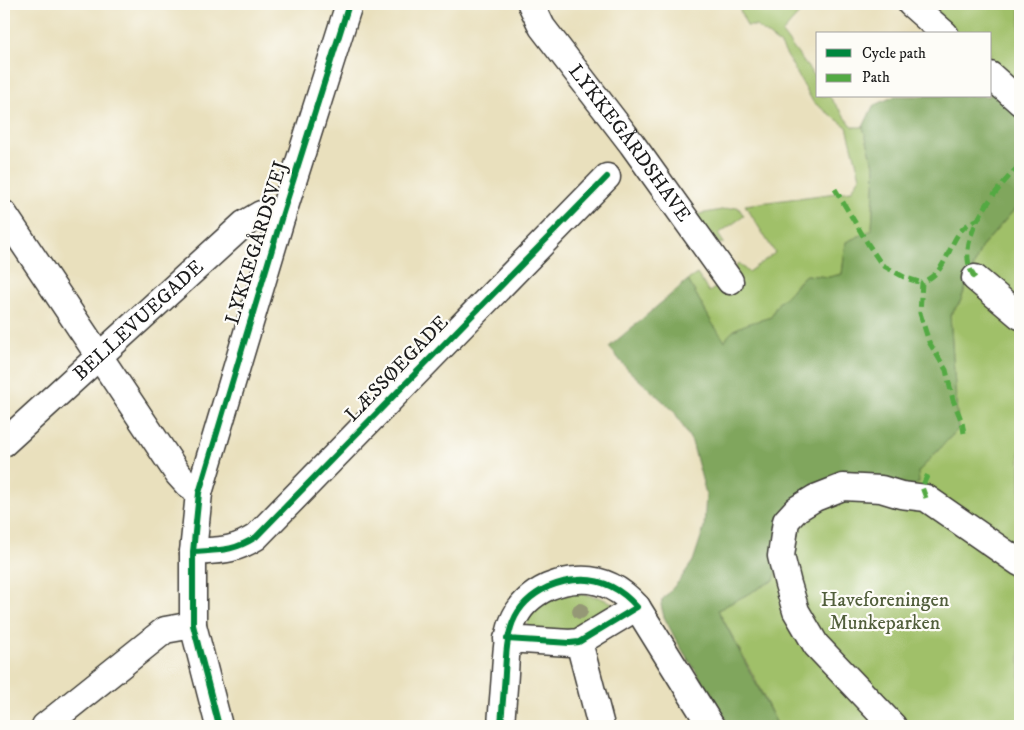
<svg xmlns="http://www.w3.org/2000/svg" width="1024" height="730" font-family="'IM FELL DW Pica',serif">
<rect width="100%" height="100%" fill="#fdfcf7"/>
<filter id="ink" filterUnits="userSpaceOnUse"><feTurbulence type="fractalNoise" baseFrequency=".02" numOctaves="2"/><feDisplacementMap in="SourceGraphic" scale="10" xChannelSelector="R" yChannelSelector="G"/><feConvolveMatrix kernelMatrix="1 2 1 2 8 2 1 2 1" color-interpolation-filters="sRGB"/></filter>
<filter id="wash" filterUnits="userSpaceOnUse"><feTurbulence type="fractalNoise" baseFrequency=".0096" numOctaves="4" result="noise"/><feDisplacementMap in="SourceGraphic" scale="20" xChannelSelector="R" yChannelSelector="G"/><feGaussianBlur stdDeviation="1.12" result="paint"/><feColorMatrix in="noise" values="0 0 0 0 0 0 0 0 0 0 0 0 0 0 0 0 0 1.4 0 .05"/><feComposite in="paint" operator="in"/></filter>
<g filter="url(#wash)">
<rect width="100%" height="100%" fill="#e9e0bd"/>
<g fill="#a0c069" stroke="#5e6e42">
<path d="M737,4H808L782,33L818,81V96H829L853,127H863L875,169L872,230L846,242L842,274L829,277L806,275C799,280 796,285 791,291C780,303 778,300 771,317L735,329L725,342L712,323L688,280L697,274L709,292L721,284L728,295L741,286C738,278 731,269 738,263L748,272L775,253L745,205L851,191L860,177L847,127L813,102L781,45L756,26H747Z"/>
<path d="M905,4H1020V106L990,79V34H939Z"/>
<path d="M1020,203V726H778L751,671L718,610L774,580L786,510L918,472L958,429L950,315L960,302L981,248Z"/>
<path d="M738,207L744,216L718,234L724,243L719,244L694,215Z"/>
<path d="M574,593L598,597L613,603L615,610L587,629L528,632C524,621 532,609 543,602C551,598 564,596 574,593Z"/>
</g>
<path fill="#80a65d" stroke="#4e613c" d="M990,79L1020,106V203L981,248L960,302L950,315L958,429L918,472L919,482L900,499L873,487L799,504L774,580L718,610L778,726H730L676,640L664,617L661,605L662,600L679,581L693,561L704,528L706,494L692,442L674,411L628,370L609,347L688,280L712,323L725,341C732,325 756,322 771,317C778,300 780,303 791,291C797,285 799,280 806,275L829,277L842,274L846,242L872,230L875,169L863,127L873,106L895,96H990Z"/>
</g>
<g filter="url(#ink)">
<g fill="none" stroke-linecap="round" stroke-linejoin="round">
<defs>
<g id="minor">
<path id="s1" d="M531,4L542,27L632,144L730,281"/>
<path d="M911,4L945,34"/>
<path d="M990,75L1020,102"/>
<path d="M4,214L178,474L188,485L199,493"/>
<path d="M975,278L1020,316"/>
<path id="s2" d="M4,443L244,224L261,214L282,216"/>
<path d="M193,552C220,550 232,552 256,537L607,177"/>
<path d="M637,607L711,726"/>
<path d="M579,642L601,726"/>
<path d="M45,726L165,630L193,625"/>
<path d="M219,726L193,625V552L199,493L282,216L349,4"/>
<path d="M501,726C502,708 504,691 505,673C507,635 509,605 548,587C558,583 567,580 577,580C601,578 621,589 637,607L579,642L570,643L507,639"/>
<path d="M893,726L816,645L796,611L788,584L781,556L786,521L797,509L815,498L843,487L881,489L901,495L926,498L1020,563"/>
</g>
</defs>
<use href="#minor" stroke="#3b3934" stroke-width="29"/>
<use href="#minor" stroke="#fff" stroke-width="26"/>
<g stroke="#52a943" stroke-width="5" stroke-dasharray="10 5" stroke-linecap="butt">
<path d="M835,189L868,244L882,265L906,278L922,283"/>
<path d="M975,278C950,243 996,189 1020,165"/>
<path d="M964,433L962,422L953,400L946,370L929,342L920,313L922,283C927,280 934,276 938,271C954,251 951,229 979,219"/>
<path d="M926,498L922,487L929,472"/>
</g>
<defs>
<g id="cycleway">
<path d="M193,552C220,550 232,552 256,537L607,177"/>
<path d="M219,726L193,625V552L199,493L282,216L349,4"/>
<path d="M501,726C502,708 504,691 505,673C507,635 509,605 548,587C558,583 567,580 577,580C601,578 621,589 637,607L579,642L570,643L507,639"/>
</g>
</defs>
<use href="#cycleway" stroke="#fdfcf7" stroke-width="9"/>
<use href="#cycleway" stroke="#00873e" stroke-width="6"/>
</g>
<circle fill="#959876" cx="580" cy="611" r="8"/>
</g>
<g text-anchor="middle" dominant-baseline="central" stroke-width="4.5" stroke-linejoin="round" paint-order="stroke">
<g font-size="20" fill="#1c1c1c" stroke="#fdfcf7">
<text stroke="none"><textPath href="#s1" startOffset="171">LYKKEGÅRDSHAVE</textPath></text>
<text transform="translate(257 243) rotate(-73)">LYKKEGÅRDSVEJ</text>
<text stroke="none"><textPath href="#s2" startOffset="182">BELLEVUEGADE</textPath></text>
<text transform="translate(397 369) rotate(-46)">LÆSSØEGADE</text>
</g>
<g font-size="20" fill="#515e3b" stroke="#fdfcf7">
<text x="885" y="600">Haveforeningen<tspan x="885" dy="23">Munkeparken</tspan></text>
</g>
</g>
<rect width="1024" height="730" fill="none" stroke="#fdfcf7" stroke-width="20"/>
<rect x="816" y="32" width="175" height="65" fill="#fdfcf7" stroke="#a3a29f"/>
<rect x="826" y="49" width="25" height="8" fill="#00873e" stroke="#a3a29f"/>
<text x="862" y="58" font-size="15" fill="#1c1c1c">Cycle path</text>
<rect x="826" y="74" width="25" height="8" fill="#52a943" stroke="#a3a29f"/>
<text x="862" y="82" font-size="15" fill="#1c1c1c">Path</text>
</svg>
